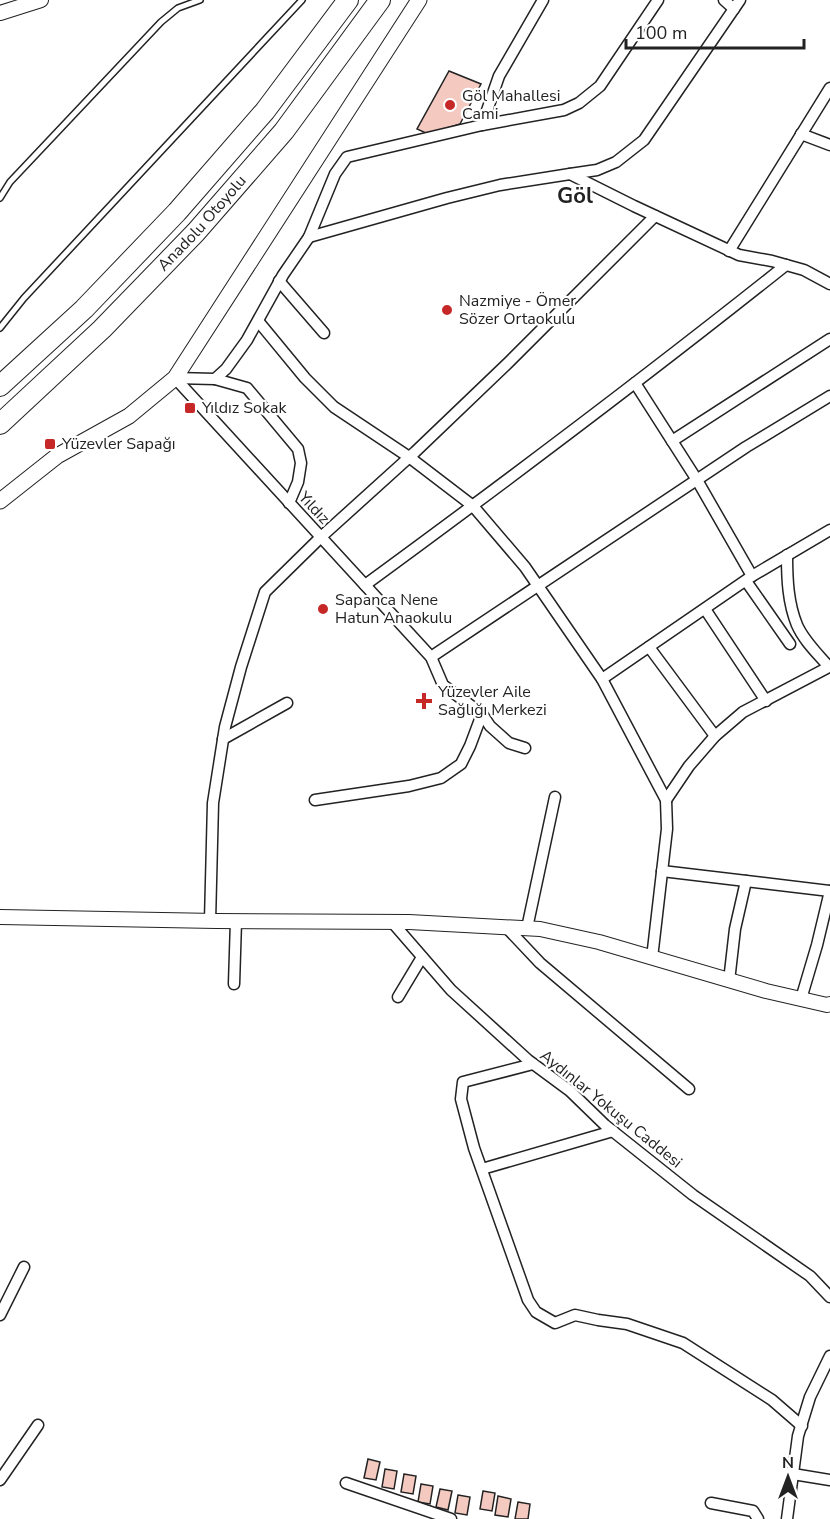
<svg xmlns="http://www.w3.org/2000/svg" width="830" height="1519" font-family="'Nunito Sans',sans-serif">
<rect width="100%" height="100%" fill="#fff"/>
<g fill="#f3c9c0" stroke="#222" stroke-width="1.5">
<path d="M449,71L481,84L460,124L428,134L417,129Z"/>
<path d="M368,1459L380,1462L376,1480L364,1478Z"/>
<path d="M385,1469L397,1471L394,1489L382,1487Z"/>
<path d="M404,1474L416,1476L413,1494L401,1492Z"/>
<path d="M421,1484L433,1486L430,1504L418,1502Z"/>
<path d="M440,1489L452,1491L448,1510L436,1507Z"/>
<path d="M483,1491L495,1493L492,1511L480,1509Z"/>
<path d="M458,1495L470,1497L467,1515L455,1513Z"/>
<path d="M498,1496L511,1499L508,1517L495,1515Z"/>
<path d="M518,1502L530,1504L528,1519H515Z"/>
</g>
<g fill="none" stroke-linecap="round" stroke-linejoin="round">
<defs>
<g id="service">
<path d="M0,198L10,182L161,22L178,8L200,0"/>
<path d="M0,328L24,298L302,0"/>
</g>
<g id="minor">
<path d="M724,0L734,9"/>
<path d="M482,125L499,76L543,0"/>
<path d="M801,134L830,145"/>
<path d="M570,174L597,170L616,162L644,140L740,0"/>
<path d="M309,237L447,198L500,185L570,174L634,206L739,255L772,261L804,270L830,284"/>
<path d="M729,251L830,88"/>
<path d="M279,281L324,333"/>
<path d="M258,321L305,378L334,407L409,457L473,506L525,567L602,679L666,800L667,829L652,958"/>
<path d="M175,378L215,379L226,369L247,340L283,275L309,237L335,174L347,157L482,125L564,110L579,103L600,86L658,0"/>
<path d="M175,378L431,657L443,685L482,714L490,726L509,743L525,748"/>
<path d="M215,379L247,388L298,449L301,463L298,482L289,503"/>
<path d="M635,383L697,480L752,576"/>
<path d="M672,441L830,339"/>
<path d="M746,581L790,644"/>
<path d="M365,585C507,481 648,375 786,265"/>
<path d="M705,609L766,701"/>
<path d="M649,647L715,736"/>
<path d="M431,657L746,447L830,396"/>
<path d="M602,679L752,576L830,530"/>
<path d="M223,739L287,703"/>
<path d="M315,800L409,786L441,778L461,764L470,746L482,714"/>
<path d="M666,800L689,766L715,736L743,712L829,667C818,654 804,641 797,625C788,603 787,579 787,555"/>
<path d="M662,871L830,891"/>
<path d="M210,921L213,803L225,727L241,667L265,592L321,537L415,452L509,362L655,216"/>
<path d="M392,922L451,990L528,1060L570,1091L605,1125L693,1195L810,1276L830,1297"/>
<path d="M506,927L540,963L689,1089"/>
<path d="M527,928L555,797"/>
<path d="M729,981L735,929L746,881"/>
<path d="M234,984L236,921"/>
<path d="M398,997L422,957"/>
<path d="M801,999L817,945L830,891"/>
<path d="M533,1064L463,1082L461,1099L474,1148L528,1300L536,1312L555,1323L575,1315L598,1320L627,1324L683,1343L772,1400L802,1426"/>
<path d="M482,1169L613,1131"/>
<path d="M0,1315L24,1267"/>
<path d="M793,1474L830,1480"/>
<path d="M0,1480L38,1425"/>
<path d="M346,1483L451,1519"/>
<path d="M711,1503L753,1511L758,1519"/>
<path d="M787,1519L798,1436L810,1397L830,1356"/>
</g>
<g id="tertiary">
<path d="M0,13L41,0"/>
<path d="M0,917L216,921L409,922L540,929L599,942L766,991L827,1005L830,1004"/>
</g>
<path id="secondary" d="M0,501L57,456L129,416L175,378L419,0"/>
<g id="motorway">
<path d="M0,386L84,309L177,212L265,111L348,0"/>
<path id="s1" d="M0,424L102,329L196,232L284,131L380,0"/>
</g>
</defs>
<use href="#service" stroke="#222" stroke-width="8"/>
<use href="#minor" stroke="#222" stroke-width="13"/>
<use href="#tertiary" stroke="#222" stroke-width="16"/>
<use href="#secondary" stroke="#222" stroke-width="17"/>
<use href="#motorway" stroke="#222" stroke-width="22"/>
<use href="#service" stroke="#fff" stroke-width="5"/>
<use href="#minor" stroke="#fff" stroke-width="10"/>
<use href="#tertiary" stroke="#fff" stroke-width="14"/>
<use href="#secondary" stroke="#fff" stroke-width="15"/>
<use href="#motorway" stroke="#fff" stroke-width="20"/>
</g>
<g fill="#c62828" stroke="#fff" stroke-width="2">
<circle cx="450" cy="105" r="6"/>
<circle cx="447" cy="310" r="6"/>
<rect x="184" y="402" width="12" height="12" rx="3"/>
<rect x="44" y="438" width="12" height="12" rx="3"/>
<circle cx="323" cy="609" r="6"/>
<path d="M421 692h6v6h6v6h-6v6h-6v-6h-6v-6h6z"/>
</g>
<g text-anchor="middle" dominant-baseline="central" stroke-width="4.5" stroke-linejoin="round" paint-order="stroke">
<g font-size="16" fill="#222" stroke="#fff" text-anchor="start">
<text x="462" y="96">Göl Mahallesi<tspan x="462" dy="18">Cami</tspan></text>
<text x="459" y="301">Nazmiye - Ömer<tspan x="459" dy="18">Sözer Ortaokulu</tspan></text>
<text x="202" y="408">Yıldız Sokak</text>
<text x="62" y="444">Yüzevler Sapağı</text>
<text x="335" y="600">Sapanca Nene<tspan x="335" dy="18">Hatun Anaokulu</tspan></text>
<text x="438" y="692">Yüzevler Aile<tspan x="438" dy="18">Sağlığı Merkezi</tspan></text>
</g>
<g font-size="16" fill="#222" stroke="#fff">
<text stroke="none"><textPath href="#s1" startOffset="285">Anadolu Otoyolu</textPath></text>
<text transform="translate(314 508) rotate(47)">Yıldız</text>
<text transform="translate(611 1109) rotate(39)">Aydınlar Yokuşu Caddesi</text>
</g>
<g font-size="22" font-weight="bold" fill="#222" stroke="#fff">
<text x="575" y="196">Göl</text>
</g>
</g>
<g transform="translate(788 1477)" stroke="#ffffff" stroke-width="4.5" paint-order="stroke">
<path d="M0-4.5L10 22L0 15L-10 22Z" fill="#222222"/>
<text y="-9" font-size="16" font-weight="bold" text-anchor="middle" fill="#222222">N</text>
</g>
<path d="M626 39v9h178v-9" fill="none" stroke="#222222" stroke-width="3"/>
<text x="635" y="39" font-size="18" fill="#222222" stroke="#ffffff" stroke-width="4.5" paint-order="stroke">100 m</text>
</svg>
